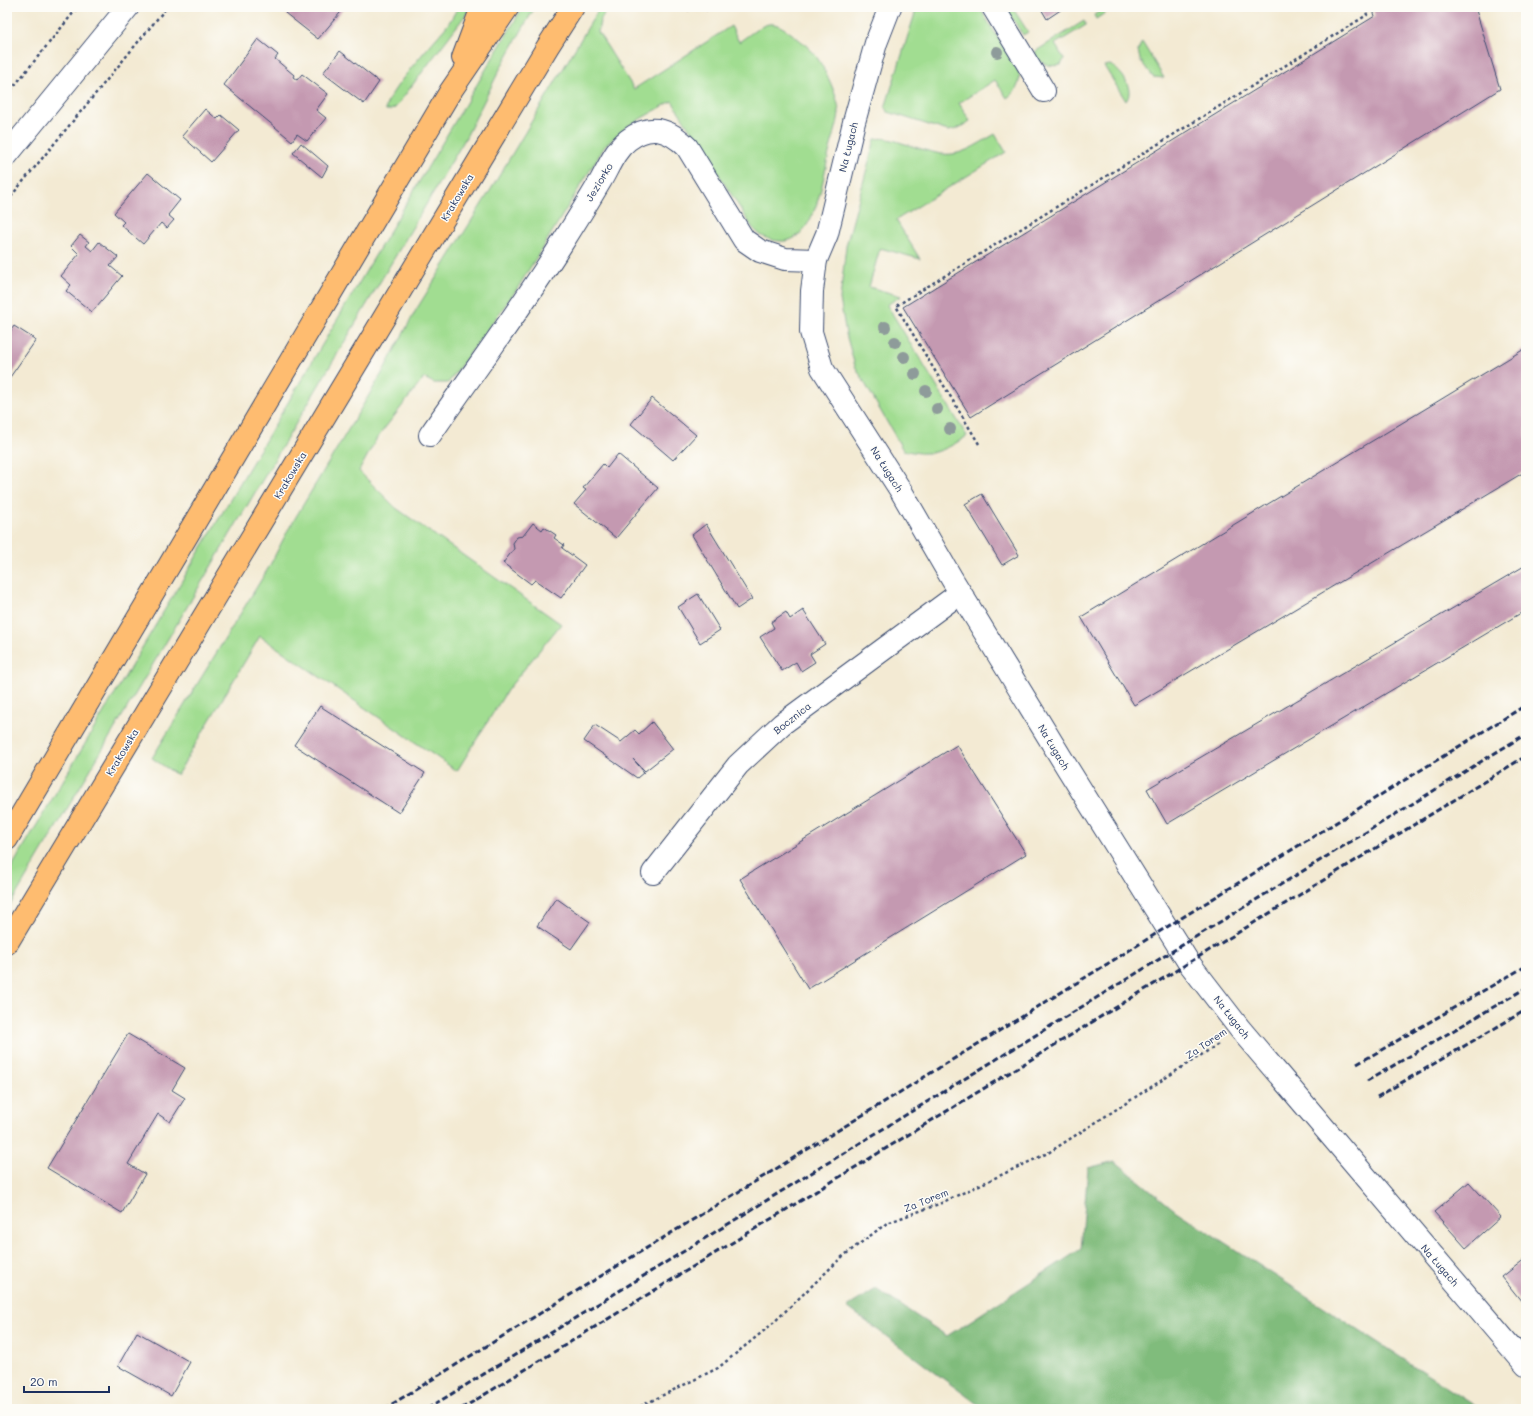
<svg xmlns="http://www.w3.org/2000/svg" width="1533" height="1416" font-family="Mali,sans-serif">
<rect width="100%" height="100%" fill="#fdfcf7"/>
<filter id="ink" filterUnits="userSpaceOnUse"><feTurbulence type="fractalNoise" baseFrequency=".025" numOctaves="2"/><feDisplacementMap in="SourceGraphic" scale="8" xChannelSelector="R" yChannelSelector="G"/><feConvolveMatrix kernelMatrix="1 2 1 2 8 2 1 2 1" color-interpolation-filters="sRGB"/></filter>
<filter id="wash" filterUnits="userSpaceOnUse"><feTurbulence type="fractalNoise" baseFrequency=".012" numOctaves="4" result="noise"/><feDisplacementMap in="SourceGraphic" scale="16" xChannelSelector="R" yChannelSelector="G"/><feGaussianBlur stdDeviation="0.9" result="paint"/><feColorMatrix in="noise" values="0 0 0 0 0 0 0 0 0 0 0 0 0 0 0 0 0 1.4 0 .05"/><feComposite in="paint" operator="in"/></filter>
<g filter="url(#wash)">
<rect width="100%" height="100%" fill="#f3ead3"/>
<g fill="#a1dd91" stroke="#5e8678">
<path d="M458,7H470L467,13L395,108L391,110H386C382,98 435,40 445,28C450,22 454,14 458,7Z"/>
<path d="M523,7H535L502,65L465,139L7,910V875Z"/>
<path d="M600,7H608L600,21L598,32L634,89L731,26L739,42C770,20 770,16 801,41C806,45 812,51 816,56C824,67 839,98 839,112C838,125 832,140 829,153C823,178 815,244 780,241C767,240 760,236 752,227L672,101L626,127L605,146L517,289L448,383H434L424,378L377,438L359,471L396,508L561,624L508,689L457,771L260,636L177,775L152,758L269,567L288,530L381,375L416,310L493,186Z"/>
<path d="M917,7H979L1019,72C1021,84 1016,91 1007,98L995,80L959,103L970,121L957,129L948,131L888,112L885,108Z"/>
<path d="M1005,7H1012L1028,32L1023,35Z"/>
<path d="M1107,7H1114L1096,19L1094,15Z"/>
<path d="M1084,21L1086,25L1055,44L1064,59L1061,65C1051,67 1041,65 1035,55L1036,51Z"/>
<path d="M1142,42L1164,78L1153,77L1140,60L1138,50Z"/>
<path d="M1110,65C1122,71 1135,90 1126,101L1104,66Z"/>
<path d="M995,134L1006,152L896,220L920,259L880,248L869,287L901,296L887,305L967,436C943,452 931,457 903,450L855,366L846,334L840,299L846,246L875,139C885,137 893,140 902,143C951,158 951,161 995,134Z"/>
</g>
<path fill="#80bc7b" stroke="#4e766c" d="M1115,1161L1176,1211L1480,1409H984L847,1307L876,1289L947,1336L1081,1249L1088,1168Z"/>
<g id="blocks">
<g fill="#c499b1">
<path d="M290,7H345L318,39L285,13Z"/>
<path d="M686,7H695L688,11Z"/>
<path d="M703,7H713L706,11Z"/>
<path d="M1040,7H1065L1047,19Z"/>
<path d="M1372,7H1475L1500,89L971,417L903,307L1375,16Z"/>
<path d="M258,39L278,55L275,59L294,75L293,77L297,80L302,74L328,94L316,110L326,118L307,141L297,134L292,141L224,85Z"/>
<path d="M340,51L379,82L364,104L323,73Z"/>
<path d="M205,109L217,119L221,115L239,130L211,162L182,136Z"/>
<path d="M301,143L328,166L322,177L293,153Z"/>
<path d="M148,173L180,200L168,215L174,220L167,228L161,223L143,244L121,225L124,222L114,213Z"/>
<path d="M80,235L89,242L86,246L92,251L99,242L118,257L110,266L122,276L92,312L66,291L71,285L61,276L79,254L71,246Z"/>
<path d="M14,326L36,340L8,380L7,332L9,333Z"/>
<path d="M1526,348V471L1134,705L1081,617Z"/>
<path d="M652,398L696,435L673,460L631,424Z"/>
<path d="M618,454L658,488L616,538L574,504L586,490L583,488L603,464L607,468Z"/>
<path d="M982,494L1019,555L1002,565L965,504Z"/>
<path d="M533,523L542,530L544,527L556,535L554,538L564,545L562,548L585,565L561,598L535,580L531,584L503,563L514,549L513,543L517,537L523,536Z"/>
<path d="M706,524L752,599L737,609L692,535Z"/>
<path d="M1526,565V610L1167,824L1147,789Z"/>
<path d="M698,594L720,630L700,643L678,607Z"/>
<path d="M803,610L825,644L810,654L815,662L801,671L796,662L782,671L760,637L774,628L771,622L786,612L790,619Z"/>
<path d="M320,706L425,773L399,813L294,745Z"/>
<path d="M652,722L673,749L645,771L633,759L644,772L637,778L584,741L595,725L621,742L635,730L639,734Z"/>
<path d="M957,745L1026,854L808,989L740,879Z"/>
<path d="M556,898L590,922L571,949L537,926Z"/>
<path d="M128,1034L185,1068L172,1090L185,1098L170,1122L158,1114L128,1164L145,1174L122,1213L47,1168Z"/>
<path d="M1469,1182L1501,1217L1466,1248L1434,1212Z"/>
<path d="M1526,1258V1307L1502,1277Z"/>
<path d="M137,1332L190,1362L171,1396L118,1366Z"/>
</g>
</g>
</g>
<g filter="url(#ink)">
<use href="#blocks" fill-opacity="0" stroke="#3b4b70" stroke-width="1"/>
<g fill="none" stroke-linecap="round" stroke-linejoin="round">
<defs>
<g id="minor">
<path d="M890,7L876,43L854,122L827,234L816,260L812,291L811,332L822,368L901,491L952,579L1068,769L1189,963L1240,1029L1526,1365"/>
<path d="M993,7L1044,91"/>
<path d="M7,155L128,7"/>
<path d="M430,435C474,371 520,310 561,245C575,223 588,202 601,180C609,166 615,150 628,140C650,123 669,129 687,147L744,240L760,251L785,259L816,260"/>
<path d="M653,873L738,765L782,724L960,593"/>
</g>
<g id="major">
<path d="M463,58L482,7"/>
<path d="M7,839L450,92L508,7"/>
<path d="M7,943L548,46L573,7"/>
</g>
</defs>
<use href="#minor" stroke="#3b4b70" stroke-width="24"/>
<use href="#major" stroke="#3b4b70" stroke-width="24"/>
<g stroke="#3b4b70" stroke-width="2.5" stroke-dasharray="3 3" stroke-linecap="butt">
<path d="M7,95L78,7"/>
<path d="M7,201L167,7"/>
<path d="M979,444L896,306L1367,15L1365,7"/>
<path d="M635,1409L718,1368L771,1325L842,1257L887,1223L939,1204L1048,1153L1220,1043"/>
</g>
<use href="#minor" stroke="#fff" stroke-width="22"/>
<use href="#major" stroke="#febc70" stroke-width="22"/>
<g stroke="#1b2f5e" stroke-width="3" stroke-dasharray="6 3" stroke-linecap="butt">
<path d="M1357,1064L1526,966"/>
<path d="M1367,1081L1526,988"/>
<path d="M1377,1097L1526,1010"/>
<path d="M384,1409L774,1170L1526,705"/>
<path d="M427,1409L1526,734"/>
<path d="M461,1409L1526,756"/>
</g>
</g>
<g fill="#8e9b9a">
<circle cx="997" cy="52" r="6"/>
<circle cx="885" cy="327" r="6"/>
<circle cx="895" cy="342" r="6"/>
<circle cx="904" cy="357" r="6"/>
<circle cx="915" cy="374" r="6"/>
<circle cx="926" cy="391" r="6"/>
<circle cx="937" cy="409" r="6"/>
<circle cx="950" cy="429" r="6"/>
</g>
</g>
<g text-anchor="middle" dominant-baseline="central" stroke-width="3" stroke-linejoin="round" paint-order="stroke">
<g font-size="10" fill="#1b2f5e" stroke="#fdfcf7">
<text transform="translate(848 147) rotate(-76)">Na Ługach</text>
<text transform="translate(599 182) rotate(-59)">Jeziorko</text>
<text transform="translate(457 197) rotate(-59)">Krakowska</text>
<text transform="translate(887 469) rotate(58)">Na Ługach</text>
<text transform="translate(290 475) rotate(-59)">Krakowska</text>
<text transform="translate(792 718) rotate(-38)">Bocznica</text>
<text transform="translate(1054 747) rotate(59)">Na Ługach</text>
<text transform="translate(122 752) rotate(-59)">Krakowska</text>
<text transform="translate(1232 1017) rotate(52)">Na Ługach</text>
<text transform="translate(1206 1043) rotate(-34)">Za Torem</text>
<text transform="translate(926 1200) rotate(-22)">Za Torem</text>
<text transform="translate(1440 1265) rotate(49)">Na Ługach</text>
</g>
</g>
<rect width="1533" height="1416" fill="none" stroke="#fdfcf7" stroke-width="24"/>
<path d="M24 1386v6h85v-6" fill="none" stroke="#1b2f5e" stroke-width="2"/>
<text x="30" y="1386" font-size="12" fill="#1b2f5e" stroke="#fdfcf7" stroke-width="3" paint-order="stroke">20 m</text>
</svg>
